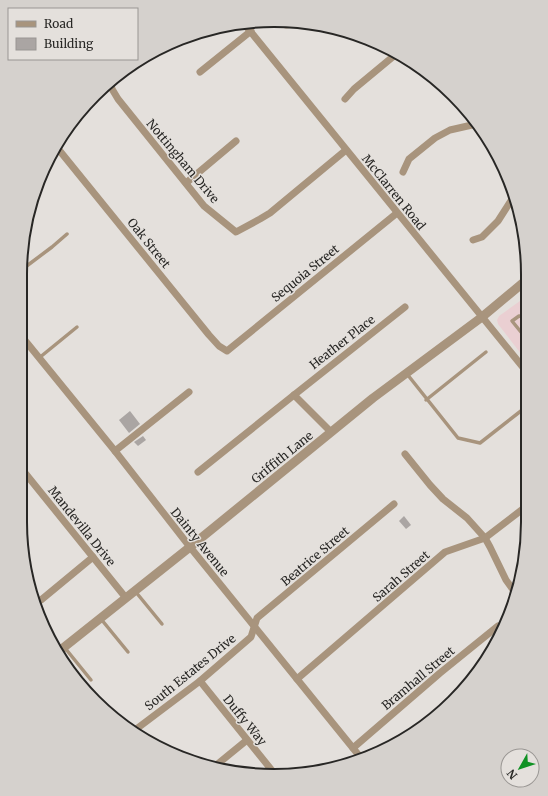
<svg xmlns="http://www.w3.org/2000/svg" width="548" height="796" font-family="Merriweather,serif">
<rect width="100%" height="100%" fill="#e4e0dc"/>
<path fill="#eacfd2" d="M524,297L525,359L498,324L497,320L499,316L520,301Z"/>
<g fill="#aaa5a3">
<path d="M130,411L140,424L129,433L119,420Z"/>
<path d="M143,436L146,440L138,446L134,442Z"/>
<path d="M404,516L411,525L406,529L399,521Z"/>
</g>
<g fill="none" stroke-linecap="round" stroke-linejoin="round">
<g stroke="#a8947d" stroke-width="3.5">
<path d="M24,268L52,247L67,234"/>
<path d="M525,317L519,316L512,321L525,337"/>
<path d="M39,358L77,327"/>
<path d="M407,374L458,438L480,443L526,407"/>
<path d="M426,400L486,352"/>
<path d="M135,591L162,624"/>
<path d="M101,619L128,652"/>
<path d="M65,648L91,680"/>
</g>
<g stroke="#a8947d" stroke-width="7">
<path d="M286,25L293,24"/>
<path d="M246,26L526,371"/>
<path d="M200,72L251,31"/>
<path d="M111,84L112,89L118,99L204,206L236,232L260,219L270,213L346,150"/>
<path d="M345,99L354,89L395,55"/>
<path d="M55,145L209,335L219,346L227,351L397,213"/>
<path d="M51,155L58,149"/>
<path d="M403,172L409,159L435,138L450,130L472,125H476"/>
<path d="M186,183L236,141"/>
<path d="M473,240L482,237L498,221L514,196"/>
<path d="M23,338L115,451L190,547L361,758"/>
<path d="M294,395L331,432"/>
<path d="M115,451L189,392"/>
<path d="M405,454L430,485L443,499L467,518L485,538L490,547L506,580L514,591"/>
<path d="M21,468L126,598"/>
<path d="M198,472L294,395L405,307"/>
<path d="M34,601L41,600L93,557"/>
<path d="M297,679L445,552L485,538L528,505"/>
<path d="M200,681L274,773"/>
<path d="M135,730L200,681L251,637L257,618L394,504"/>
<path d="M353,748L440,673L498,626"/>
<path d="M214,767L247,740"/>
</g>
<path stroke="#a8947d" stroke-width="9" d="M58,652L190,547L373,398L482,317L524,282"/>
</g>
<g text-anchor="middle" dominant-baseline="central" stroke-width="3" stroke-linejoin="round" paint-order="stroke">
<g font-size="12" fill="#282725" stroke="#e4e0dc">
<text transform="translate(183 161) rotate(50)">Nottingham Drive</text>
<text transform="translate(394 192) rotate(51)">McClarren Road</text>
<text transform="translate(149 243) rotate(51)">Oak Street</text>
<text transform="translate(305 273) rotate(-39)">Sequoia Street</text>
<text transform="translate(342 342) rotate(-38)">Heather Place</text>
<text transform="translate(282 457) rotate(-39)">Griffith Lane</text>
<text transform="translate(82 526) rotate(51)">Mandevilla Drive</text>
<text transform="translate(200 542) rotate(51)">Dainty Avenue</text>
<text transform="translate(315 556) rotate(-40)">Beatrice Street</text>
<text transform="translate(401 576) rotate(-41)">Sarah Street</text>
<text transform="translate(190 672) rotate(-39)">South Estates Drive</text>
<text transform="translate(418 678) rotate(-40)">Bramhall Street</text>
<text transform="translate(245 720) rotate(51)">Duffy Way</text>
</g>
</g>
<path d="M0 0H548V796H0ZM274 27H274A247 247 0 0 1 521 274V522A247 247 0 0 1 274 769H274A247 247 0 0 1 27 522V274A247 247 0 0 1 274 27Z" fill="#d5d1cd" fill-rule="evenodd"/>
<path fill="none" stroke="#282725" stroke-width="2" d="M274 27H274A247 247 0 0 1 521 274V522A247 247 0 0 1 274 769H274A247 247 0 0 1 27 522V274A247 247 0 0 1 274 27Z"/>
<rect x="8" y="8" width="130" height="52" fill="#e4e0dc" stroke="#999693"/>
<rect x="16" y="21" width="20" height="6" fill="#a8947d" stroke="#999693"/>
<text x="44" y="28" font-size="12" fill="#282725">Road</text>
<rect x="16" y="38" width="20" height="12" fill="#aaa5a3" stroke="#999693"/>
<text x="44" y="48" font-size="12" fill="#282725">Building</text>
<g transform="translate(520 768) rotate(231)"><circle r="19" fill="#e4e0dc" stroke="#999693"/>
<path d="M0-3L7 15L0 10L-7 15Z" fill="#109224"/>
<text y="-6" font-size="11" font-weight="bold" text-anchor="middle" fill="#282725">N</text>
</g>
</svg>
